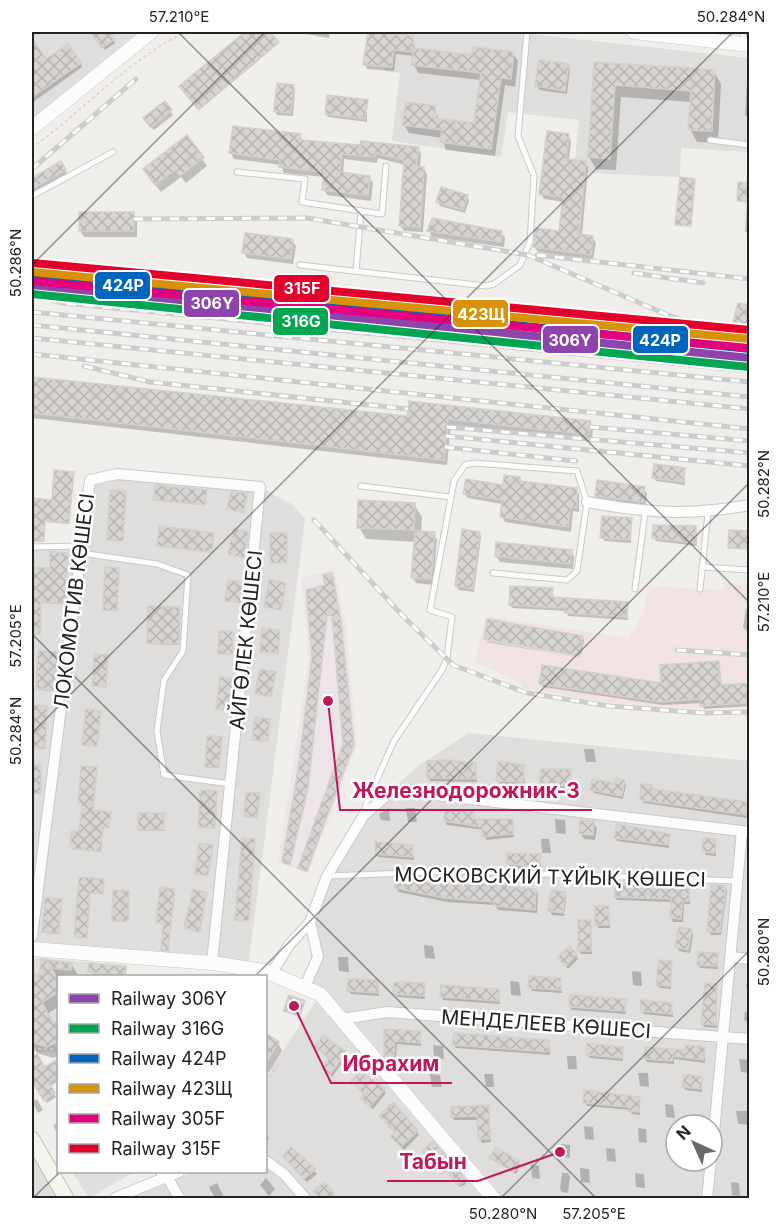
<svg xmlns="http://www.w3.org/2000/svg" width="781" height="1230" font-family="Inter,sans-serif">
<defs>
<pattern id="building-cross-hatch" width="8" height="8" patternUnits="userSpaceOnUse" patternTransform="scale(1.5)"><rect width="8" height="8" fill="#d7d4d2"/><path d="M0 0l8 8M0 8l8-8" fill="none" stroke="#b8b6b4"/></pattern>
</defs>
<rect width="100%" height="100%" fill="#f0eeeb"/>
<g fill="#dfdedc" fill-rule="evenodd">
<path d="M32,32H151L32,128Z"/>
<path d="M390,32H513L749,58V152L681,148L680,177L585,173L586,161L575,160L579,120L508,112L501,157L392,141L400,73L384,71Z"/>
<path d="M117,474L260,487L293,505L305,519L248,969L32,949V547L80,546L90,480Z"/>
<path d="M469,733L749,761V1198H131L194,1172H266V1076L320,995L305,986L315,935L310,922L327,876L364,815L418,766ZM676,1125H712V1161H676Z"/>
<path d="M38,958L127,965L126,976H58V1052L32,1051V960Z"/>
<path d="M32,1139L66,1198H32Z"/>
</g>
<path fill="#f1e3e1" d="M724,582L749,586V708H664L605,702L522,688L523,684L475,662L486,616L629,638L644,612L647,586L723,590Z"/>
<path fill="#ede4e9" d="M334,569L346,625L357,745L308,874L278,862L309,657L301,578Z"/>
<path fill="#e0dfde" d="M72,1172L94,1173L134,1172L89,1198Z"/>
<g fill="#0003" fill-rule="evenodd">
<path d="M92,32H108L115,43L105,50Z"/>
<path d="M248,32H268L278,44L199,110L181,87Z"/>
<path d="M295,32H330L329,38Z"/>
<path d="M369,32L413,37L415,49L473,57L513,53L518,61L515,87L505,85L495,156L446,150L442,138L409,133L404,125L435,108L439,120L475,125L481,80L418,73L413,64L414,56L396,54L394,71L367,69L365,64ZM434,113H437L435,126L432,125Z"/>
<path d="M32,41L46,61L80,63L82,67L32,103V71L38,66L32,57Z"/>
<path d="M596,64L714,72L721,84L718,143L697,142L690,129L691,102L621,97L616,170L596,169L589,157Z"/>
<path d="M568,66L570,69L567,94L539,90L537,86Z"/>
<path d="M747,82H750V119L745,115Z"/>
<path d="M293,87L295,90L293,116L277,115L275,111Z"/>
<path d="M367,102V122L328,117L326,114Z"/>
<path d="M164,103L173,115L154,130L147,122Z"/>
<path d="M568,135L571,141L569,161L585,162L588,168L582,236L592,237L596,243L593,260L538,252L535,247L561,233L564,202L544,199L541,194Z"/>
<path d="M300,136L304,142L418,148L421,154L420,168H423L427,174L423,232L404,231L400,225L405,165L378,158L377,163L344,159L343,174L369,177L373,183L371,201L327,195L324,189L325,177L284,173L281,165L234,159L231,153Z"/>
<path d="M187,138L207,166L186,183L181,177L161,192L150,178Z"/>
<path d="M61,163L68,176L32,196V180Z"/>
<path d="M750,174V234L745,232L747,202L738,201L749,184Z"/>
<path d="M467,196L469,200L465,213L440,206L438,202Z"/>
<path d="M133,213L137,219V237H84L80,231Z"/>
<path d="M429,231L501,232L505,238L504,247L432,237Z"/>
<path d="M292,240L296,246L293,264L247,258L244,252Z"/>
<path d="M750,307V335L739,333L734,324Z"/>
<path d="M32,378L408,417L590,422L593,428L592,440L451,425L447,465L32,418Z"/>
<path d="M685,469V485L656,481L654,478Z"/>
<path d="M73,474L69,524L45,522L44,542L32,541V500L53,501Z"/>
<path d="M520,478L522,483L576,489L579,494V512L573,511L571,532L505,522L502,517L503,504L468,498L465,494L505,487Z"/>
<path d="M644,488L647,494L645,508L600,501L597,495Z"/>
<path d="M207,492L205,505L155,500Z"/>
<path d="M414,504L422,517L421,533L434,534L437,540L433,585L416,583L413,578L416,542L366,539L359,527Z"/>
<path d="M631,520V543L604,541L602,537Z"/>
<path d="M696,528L697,546L656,541L654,537Z"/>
<path d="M479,533L481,537L474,592L459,590L456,586Z"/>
<path d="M213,534L212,553L158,545Z"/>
<path d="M571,551L574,557L573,569L500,562L496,556Z"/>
<path d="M68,554L66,604L41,603L39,635H32V568L51,569Z"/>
<path d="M552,590L554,598L627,604L628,620L568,616L567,611L512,608L510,605Z"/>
<path d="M308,591L341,623L353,747L307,872L299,868L345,744L333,616H327L307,790L290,865L284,863L300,771L314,656Z"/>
<path d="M180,609L178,645L149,644L148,643Z"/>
<path d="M746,609H750V635L743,627Z"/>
<path d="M489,621L582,637L584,640L581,655L486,639Z"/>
<path d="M487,641L581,658L487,642Z"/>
<path d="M57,655L54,691L38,690L37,689Z"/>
<path d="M718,663L722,687L750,685V706L704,709L701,703L663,705L543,687L541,683L663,685Z"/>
<path d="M32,707L47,709L45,749L32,748Z"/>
<path d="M584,749H594L596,762H586Z"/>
<path d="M475,764L477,782L430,781L428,777Z"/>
<path d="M32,766L41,767V794H32Z"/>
<path d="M523,766L525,785L500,784L498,781Z"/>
<path d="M97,769L93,812L111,815L109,828H103L101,852L72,849L80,833L84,806L80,804Z"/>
<path d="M570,771L571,790L542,788L540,785Z"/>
<path d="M624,782L626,785L623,799L594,793L592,789Z"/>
<path d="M652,787L654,791L746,804L747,818L644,803L642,800Z"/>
<path d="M389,808L390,821L381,820L379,814Z"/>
<path d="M406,808H415L417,822H408Z"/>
<path d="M473,812L475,820L512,821L514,837L486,840L484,830L447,825L445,821Z"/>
<path d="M164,816V831H140L139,830Z"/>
<path d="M555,819L565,820L566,834L556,833Z"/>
<path d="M593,823L597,828L595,840L584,839L580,833Z"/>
<path d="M669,835V848L617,841L615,837Z"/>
<path d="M541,839H549L551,853H542Z"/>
<path d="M716,841V856L706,855L704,851Z"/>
<path d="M412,847L414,860L378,857L376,854Z"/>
<path d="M540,856L542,870L511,868L509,864Z"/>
<path d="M509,885L511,889L536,890L538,894L537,913L498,910L495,905L447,902L399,892L396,888Z"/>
<path d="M725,887L727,890L721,935H711L709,932Z"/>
<path d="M175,890L168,951H163L164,924L158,922Z"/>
<path d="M688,890L690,904H684L683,922H673L671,918L673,902L617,900L615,897Z"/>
<path d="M564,893L566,897L564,916L552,915L550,911Z"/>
<path d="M206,894L200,932L186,929V928Z"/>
<path d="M61,900L59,934L45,933L44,931Z"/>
<path d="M608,907L610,928H599L597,925Z"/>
<path d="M590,922L592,954H581L579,951Z"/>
<path d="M691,931L693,934L690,953L679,951L677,947Z"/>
<path d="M424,945L433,946L435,959L425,958Z"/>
<path d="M717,954L718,969L700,968L698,964Z"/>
<path d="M576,955L578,959L568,969L559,958Z"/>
<path d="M338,957H348L349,972L339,971Z"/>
<path d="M42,961L71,964L78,975L56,978L58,983V1007L47,1014L52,1022L58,1024V1056L53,1058L37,1053L32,1044V974L40,977Z"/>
<path d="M671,963V989L660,988L658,985Z"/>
<path d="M125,969V976H94L95,974L90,972Z"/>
<path d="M632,971L641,972L642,986L633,985Z"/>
<path d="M748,976L750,977V990L746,987Z"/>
<path d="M560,980L562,993L532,991L530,987Z"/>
<path d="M510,981L519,982L521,996L511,995Z"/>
<path d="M378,982L379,996L351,994L349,991Z"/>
<path d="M424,984L425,999L397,997L395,993Z"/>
<path d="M716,985L717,1028L704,1027L702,1023Z"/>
<path d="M498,990L500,1004L443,1000L441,996Z"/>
<path d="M625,1000L626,1014L572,1010L570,1007Z"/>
<path d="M671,1004L673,1017L644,1014L642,1011Z"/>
<path d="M745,1012H750V1024L744,1020Z"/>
<path d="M386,1031L420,1033L421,1046L397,1044L396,1059H388Z"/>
<path d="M266,1035L278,1043L282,1051L269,1072L266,1070Z"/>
<path d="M549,1042L550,1055L456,1048L454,1045Z"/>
<path d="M433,1045L443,1046L444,1059L434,1058Z"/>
<path d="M316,1047L345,1053L347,1056L332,1077L324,1069L330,1060Z"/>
<path d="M622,1048L623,1061L590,1058L588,1055Z"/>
<path d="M704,1049L705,1063L674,1059V1064L647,1062L645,1059Z"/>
<path d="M36,1056L45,1069L58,1061V1081L49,1087L56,1097L47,1103L32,1079V1059Z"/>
<path d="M567,1056H576L577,1069H568Z"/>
<path d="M739,1059L750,1060V1073L741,1072Z"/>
<path d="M408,1060L418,1061L420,1073H410Z"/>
<path d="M638,1073H648L649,1087L640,1086Z"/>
<path d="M430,1074L440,1075L442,1087H432Z"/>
<path d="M484,1074H493L494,1087H486Z"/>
<path d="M702,1078V1092L685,1090L683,1086Z"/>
<path d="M352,1081L384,1090L386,1093L373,1109L364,1102L362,1099L365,1095Z"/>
<path d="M37,1099L43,1110L38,1113L32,1102Z"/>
<path d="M639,1099L640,1115L632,1114L630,1110L587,1106L585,1102Z"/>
<path d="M665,1104L673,1105L675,1118L666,1117Z"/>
<path d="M488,1106L491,1142L482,1143L480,1139L479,1120H454L452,1117Z"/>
<path d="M750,1108V1125L738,1124L736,1111H749Z"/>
<path d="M58,1123V1135L53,1125Z"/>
<path d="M584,1126L593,1127L594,1140L585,1139Z"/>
<path d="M638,1128L646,1129L647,1143L639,1142Z"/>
<path d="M417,1132L419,1135L404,1150L392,1137Z"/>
<path d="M266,1134L269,1138L266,1144Z"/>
<path d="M432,1143L465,1181L466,1184L460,1187L447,1170L444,1173L425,1154Z"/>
<path d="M561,1144L570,1145V1158L562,1157Z"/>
<path d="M606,1148L615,1149L616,1162L607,1161Z"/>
<path d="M291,1149L317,1174L307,1182L287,1160Z"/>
<path d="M491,1158L518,1162L520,1165L516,1174Z"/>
<path d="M531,1165L539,1166L540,1179L532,1178Z"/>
<path d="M580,1168L589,1169L590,1183L581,1182Z"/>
<path d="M562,1173H568L570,1177L568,1193L562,1192L560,1189Z"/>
<path d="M635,1173L644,1174L645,1188L636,1187Z"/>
<path d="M266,1178L275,1189L269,1196L260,1185Z"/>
<path d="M731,1182L739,1183L740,1196L732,1195Z"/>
<path d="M217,1183L224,1197L220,1198H215L209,1187Z"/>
<path d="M325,1184L333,1194L334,1198H320L317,1195Z"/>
</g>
<g fill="url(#building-cross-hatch)" stroke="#d3d0cc" stroke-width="1.5">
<path d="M90,32H110L115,39L102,48Z"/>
<path d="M245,32H270L279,42L198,109L179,86Z"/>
<path d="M368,32L414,36L412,52L394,50L392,67L363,65Z"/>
<path d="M32,38L46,59L68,44L81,63L32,97Z"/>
<path d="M473,47L514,52L511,79L501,78L491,149L440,142L442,130L402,125L406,102L436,106L434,118L474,123L481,73L411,65L414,48L472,55Z"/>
<path d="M539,60L569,64L565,91L535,86Z"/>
<path d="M594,62L715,70L712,131L688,130L691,91L615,85L610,159L588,157Z"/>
<path d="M277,83L294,85L291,113L274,111Z"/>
<path d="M327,95L368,100L365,119L325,114Z"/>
<path d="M165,101L172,110L151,128L143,118Z"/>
<path d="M233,126L301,134L300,140L360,145L361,141L419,147L416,166L424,167L420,227L399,226L404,160L375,153V157L342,154L340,172L370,176L368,195L322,190L324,172L279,167L280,160L229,153Z"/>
<path d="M547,131L569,134L566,159L586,161L579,234L593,236L591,255L533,247L536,228L559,231L563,197L539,194Z"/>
<path d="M187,135L204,157L180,176L175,170L155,185L143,169Z"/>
<path d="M61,161L66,170L32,189V178Z"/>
<path d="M680,177L695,179L691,226L675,225Z"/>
<path d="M738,182L750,183V202L737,201Z"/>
<path d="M441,187L468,195L463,210L436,202Z"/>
<rect x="79" y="212" width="55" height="19"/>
<path d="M432,218L502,231L501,242L427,231Z"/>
<path d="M245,233L293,239L291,259L242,253Z"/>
<path d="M738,303L750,305V329L732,325Z"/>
<path d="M32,377L407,416L409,401L591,421L589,435L448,419L444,460L32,413Z"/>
<path d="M654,464L685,468L684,482L652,478Z"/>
<path d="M54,470L74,472L69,523L45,521L44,541H32V498L52,500Z"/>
<path d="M504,475L520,477V481L577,488V508L571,507L568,527L500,517L502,500L463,494L466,479L503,485Z"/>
<path d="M597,480L645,487L643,502L595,496Z"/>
<path d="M155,485L207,490L205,505L153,500Z"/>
<path d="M110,490L126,491L123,541L107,540Z"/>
<path d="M231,492L248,493L243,513L227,509Z"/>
<path d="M358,500L415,503L414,530L357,528Z"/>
<path d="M602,516L632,518L630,540L600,538Z"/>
<path d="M653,525L696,526V543L652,538Z"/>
<path d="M159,526L214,533L212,552L157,546Z"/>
<path d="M234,529L248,532L244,558L228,554Z"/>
<path d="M462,529L480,532L473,589L455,586Z"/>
<path d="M729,530L750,531V549L728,548Z"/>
<path d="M415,531L435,532L431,579L411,578Z"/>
<rect x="270" y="533" width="17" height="30"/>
<path d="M496,542L572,550L570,564L495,556Z"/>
<path d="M50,552L68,553L66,603L41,602L40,635L32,634V567L50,568Z"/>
<path d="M105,567L119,568L117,611L103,610Z"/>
<path d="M332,573L341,621L354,745L306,871L298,868L343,744L332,615H327L308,788L290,865L282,862L298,770L312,656L306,590L325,585L323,575Z"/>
<path d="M228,580L243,582L241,603L225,601Z"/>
<path d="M269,580L286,583L281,610L264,607Z"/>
<path d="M510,586L553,588L552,597L628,602L627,617L565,613V608L509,605Z"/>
<path d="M148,606L180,607L179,644L147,643Z"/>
<path d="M487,619L583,636L579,656L484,639Z"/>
<path d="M262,628L280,630L278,653L260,652Z"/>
<path d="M219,631H233V654H218Z"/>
<path d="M38,651L57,652L55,690L36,689Z"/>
<path d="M94,654L108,655L106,687L92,686Z"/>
<path d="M719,661L721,685L750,683V703L700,706V699L660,702L539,684L542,665L661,683L660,665Z"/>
<path d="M260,669L276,672L271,697L255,694Z"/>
<path d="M220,677L233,679L230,710L216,709Z"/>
<path d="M32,705L47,706L45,748L32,747Z"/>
<path d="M86,709L101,711L97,746L82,745Z"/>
<path d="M255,717L270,719L268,741L252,740Z"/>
<path d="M207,736L222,737L219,768L205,767Z"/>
<path d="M449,760L476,763V779L427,778V761Z"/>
<path d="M498,761L524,765L523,782L496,781Z"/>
<rect x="32" y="765" width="9" height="28"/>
<path d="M81,766L97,767L93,810L111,812L109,828L103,827L101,851L70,848L71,831L79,832L82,805L78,804Z"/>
<path d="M541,769H571L570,786L539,785Z"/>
<path d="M616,778L625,780L622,796L590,790L592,779L615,783Z"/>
<path d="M641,784L652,785V789L747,802L746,815L640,800Z"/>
<path d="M200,790L217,791L215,828L198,827Z"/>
<path d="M246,792L260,793L257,818L244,816Z"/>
<path d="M445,809L474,811V819H513V834L482,837V827L444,821Z"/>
<rect x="138" y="813" width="26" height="17"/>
<path d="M580,820L594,821L593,835L579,834Z"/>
<path d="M617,824L670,834L668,845L614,838Z"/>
<path d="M242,838L255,839L249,921L235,920Z"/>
<path d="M703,838L716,839L715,853L702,852Z"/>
<path d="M375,842L413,845L412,857L375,854Z"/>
<path d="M199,843L213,845L208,876L195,874Z"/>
<path d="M507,853L541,854L540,867L507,864Z"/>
<path d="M79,877L104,879L103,894L90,893L87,938L74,937Z"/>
<path d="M396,878L445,884L510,883V887L536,889L535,910L494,906V902L444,898L395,888Z"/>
<path d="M615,883L689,888V901H683L681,919L670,918L671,899L614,897Z"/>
<path d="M711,885L726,886L720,932H707Z"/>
<path d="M160,887L175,889L168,951L161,950L163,923H156Z"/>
<path d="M193,889L207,893L199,932L184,928Z"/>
<path d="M113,890L129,891L128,922L112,921Z"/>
<path d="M551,890L565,892L563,913L548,911Z"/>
<path d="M45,898L62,899L59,933L42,932Z"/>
<rect x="595" y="906" width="14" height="19"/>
<rect x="578" y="920" width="13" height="31"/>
<path d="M679,927L692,929L688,950L675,947Z"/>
<path d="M569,946L577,954L566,966L557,958Z"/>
<path d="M698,952L718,953L717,966L697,965Z"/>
<path d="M41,959L72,963L71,970L51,968L58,980V992L42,1002L52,1021L58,1023V1042L46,1047L32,1042V973L39,975Z"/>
<path d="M659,960L672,961L670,986L656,985Z"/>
<path d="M89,963L126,967L125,976L88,972Z"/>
<path d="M529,976L561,978V990L528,988Z"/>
<path d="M348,979L378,980V993L347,991Z"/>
<path d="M394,982L425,983L424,996L393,994Z"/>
<path d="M705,983L717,984L716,1025L701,1024Z"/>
<path d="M441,985L499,989V1001L440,997Z"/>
<path d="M289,995L305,1001L300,1016L283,1011Z"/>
<path d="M570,995L626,999L625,1011L569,1007Z"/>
<path d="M641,1000L672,1003L671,1014L640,1011Z"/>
<path d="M384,1029L421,1031L420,1043L395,1041L394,1056H384Z"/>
<path d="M266,1033L279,1042L266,1063Z"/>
<path d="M454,1033L549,1040L548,1052L452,1045Z"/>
<path d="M323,1035L346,1052L330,1075L322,1069L329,1058L314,1047Z"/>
<path d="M587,1043L623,1047L622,1058L586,1055Z"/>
<path d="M685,1045L705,1047L703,1060L673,1056L672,1061L644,1059L645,1047L685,1050Z"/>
<path d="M37,1054L45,1067L58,1059V1076L49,1083L55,1093L44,1101L32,1081V1057Z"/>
<path d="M360,1071L385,1089L370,1107L360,1098L364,1094L351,1081Z"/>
<path d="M684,1074L703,1077L701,1089L682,1087Z"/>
<path d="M584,1090L640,1097L639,1112L628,1111L629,1107L583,1103Z"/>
<path d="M393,1102L418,1131L401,1147L390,1136L395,1132L379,1116Z"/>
<path d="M489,1105L490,1139H478L477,1116L451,1117V1107Z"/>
<path d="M433,1141L466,1180L458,1186L445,1168L441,1171L422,1151Z"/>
<path d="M291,1147L316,1169L304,1179L283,1156Z"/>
<path d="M496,1147L519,1161L514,1172L489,1158Z"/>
<path d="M325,1182L334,1193L327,1198H319L314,1191Z"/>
</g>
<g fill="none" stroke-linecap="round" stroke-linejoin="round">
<defs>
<g id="service">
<path d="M742,43L744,32"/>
<path d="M710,140L750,145"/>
<path d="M237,172L305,179L302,202L382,214L386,166"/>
<path d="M32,196L113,152"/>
<path d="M300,265L486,286L494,284L520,265L530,242L534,176L518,136L527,32"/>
<path d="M356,271L361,211"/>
<path d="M361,486L450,497"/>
<path d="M32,547L80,546L88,554L157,564L188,575L183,651L164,680L157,731L164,775L231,784"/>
<path d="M702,567L750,570"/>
<path d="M635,589L645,513"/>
<path d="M700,589L708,513"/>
<path d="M364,814L366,804L394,741L442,670L447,658L452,617L430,610L454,481L465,465L474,463L577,471L587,502L577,571L567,580L493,573"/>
<path d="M328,876L461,871L737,881"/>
</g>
<g id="minor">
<path d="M587,502C647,513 689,516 750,505"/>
<path d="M32,936L90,480L117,474L260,487L212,963"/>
<path d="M730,957L750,959"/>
<path d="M271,974L289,945L310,922"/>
<path d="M305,986L318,957L310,922L327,876L364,815L393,790L750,832"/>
<path d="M342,1019L387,1012L750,1039"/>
<path d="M712,1154L742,831"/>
<path d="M266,1161L284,1174L305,1198"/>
<path d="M161,1172L167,1176L179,1198"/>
<path d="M115,1198L179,1172"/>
<path d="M707,1198L711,1161"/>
</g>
<g id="tertiary">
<path d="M634,32L750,45"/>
<path d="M32,128L151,32"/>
<path d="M32,949L212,963L264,971L320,994L493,1198"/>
</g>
<path id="secondary" d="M32,1139L66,1198"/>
</defs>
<use href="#service" stroke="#c9c8c7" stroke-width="7"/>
<use href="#minor" stroke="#c9c8c7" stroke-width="12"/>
<use href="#tertiary" stroke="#c9c8c7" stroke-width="15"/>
<use href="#secondary" stroke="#999a82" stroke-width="16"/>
<g stroke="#dccecd" stroke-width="1.5" stroke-dasharray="3 3" stroke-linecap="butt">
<path d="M32,148C84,110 127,61 185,32"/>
<path d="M32,968L44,971"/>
<path d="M32,1049H53L58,1045"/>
<path d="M266,1082L280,1062"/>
</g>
<use href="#service" stroke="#fdfcfc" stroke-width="5"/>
<use href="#minor" stroke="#fdfcfc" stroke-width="10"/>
<use href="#tertiary" stroke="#fdfcfc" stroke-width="14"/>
<use href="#secondary" stroke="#f4f4ed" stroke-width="15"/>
<defs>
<g id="rail">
<path d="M32,169L136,79"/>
<path d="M134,219L307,218L528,255L670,316L739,338"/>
<path d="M537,255L750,279"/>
<path d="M634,273L703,283"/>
<path d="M32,295L63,303L750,371"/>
<path d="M32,312L750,382"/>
<path d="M32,325L750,397"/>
<path d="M492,331L723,338"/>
<path d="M32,338L750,409"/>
<path d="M32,354L750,429"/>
<path d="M84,366L150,382L408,409"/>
<path d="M447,427L750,453"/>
<path d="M590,427L750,441"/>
<path d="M446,436L750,466"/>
<path d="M445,447L576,461"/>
<path d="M314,520L402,615L453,665L527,693L609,706L704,713L750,712"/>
<path d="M677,650L750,655"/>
</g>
</defs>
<use href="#rail" stroke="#ccc" stroke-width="5"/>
<use href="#rail" stroke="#fff" stroke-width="3" stroke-dasharray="9" stroke-linecap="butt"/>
<defs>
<path id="rail-1" d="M32,285L750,358"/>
<path id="rail-2" d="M32,294L749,367"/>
<path id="rail-3" d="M33,276L750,349"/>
<path id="rail-4" d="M32,272L750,339"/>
<path id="rail-5" d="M32,281L749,348"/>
<path id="rail-6" d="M33,263L750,330"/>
</defs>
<use href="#rail-1" stroke="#fff" stroke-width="12"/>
<use href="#rail-2" stroke="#fff" stroke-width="12"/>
<use href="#rail-3" stroke="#fff" stroke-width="12"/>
<use href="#rail-4" stroke="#fff" stroke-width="12"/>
<use href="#rail-5" stroke="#fff" stroke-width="12"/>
<use href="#rail-6" stroke="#fff" stroke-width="12"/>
<use href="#rail-1" stroke="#8e44ad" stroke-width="8"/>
<use href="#rail-2" stroke="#00a651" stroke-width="8"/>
<use href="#rail-3" stroke="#0065bd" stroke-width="8"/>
<use href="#rail-4" stroke="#d79205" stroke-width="8"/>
<use href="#rail-5" stroke="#e5007d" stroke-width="8"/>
<use href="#rail-6" stroke="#e4002b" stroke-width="8"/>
</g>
<path fill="none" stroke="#222" stroke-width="1.5" stroke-opacity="0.45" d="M178,32L750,603M32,265L265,32M32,634L596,1198M32,733L733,32M255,976L750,482M33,1198L60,1172M501,1198L750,950"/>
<g text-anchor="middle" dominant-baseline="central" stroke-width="5" stroke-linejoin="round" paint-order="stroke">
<g font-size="20" fill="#222" stroke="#fff">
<text transform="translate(74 601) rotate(-83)">ЛОКОМОТИВ КӨШЕСІ</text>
<text transform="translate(246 640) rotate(-84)">АЙГӨЛЕК КӨШЕСІ</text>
<text transform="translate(550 877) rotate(1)">МОСКОВСКИЙ ТҰЙЫҚ КӨШЕСІ</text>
<text transform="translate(546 1024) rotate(4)">МЕНДЕЛЕЕВ КӨШЕСІ</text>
</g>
</g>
<path fill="none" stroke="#c2185b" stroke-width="2" d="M328 701L340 810H592M294 1006L331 1083H452M560 1152L478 1181H387"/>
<g fill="#c2185b" stroke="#fff" stroke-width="2">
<circle cx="328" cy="701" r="6"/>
<circle cx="294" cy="1006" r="6"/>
<circle cx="560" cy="1152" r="6"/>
</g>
<g font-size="21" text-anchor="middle" font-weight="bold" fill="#c2185b" stroke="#fff" stroke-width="5" stroke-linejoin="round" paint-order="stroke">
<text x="466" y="798">Железнодорожник-3</text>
<text x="391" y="1071">Ибрахим</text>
<text x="433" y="1169">Табын</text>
</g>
<g stroke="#fff" stroke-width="2">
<rect x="94" y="271" width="57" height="29" rx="6" fill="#0065bd"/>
<rect x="273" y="274" width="57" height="29" rx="6" fill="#e4002b"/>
<rect x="183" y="289" width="57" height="29" rx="6" fill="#8e44ad"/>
<rect x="452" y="299" width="57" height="29" rx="6" fill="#d79205"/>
<rect x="272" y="307" width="57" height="29" rx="6" fill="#00a651"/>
<rect x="542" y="325" width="57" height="29" rx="6" fill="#8e44ad"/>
<rect x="632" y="325" width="57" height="29" rx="6" fill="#0065bd"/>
</g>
<g font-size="16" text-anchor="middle" font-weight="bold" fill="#fff">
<text x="123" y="291">424Р</text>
<text x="302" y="294">315F</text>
<text x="212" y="309">306Y</text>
<text x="481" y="320">423Щ</text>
<text x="301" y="327">316G</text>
<text x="570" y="346">306Y</text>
<text x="660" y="346">424Р</text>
</g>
<rect width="781" height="1230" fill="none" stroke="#ffffff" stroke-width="66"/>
<rect x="57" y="975" width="210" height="198" fill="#ffffff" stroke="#a7a7a7" stroke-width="1.5"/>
<rect x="69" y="994" width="30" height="9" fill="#8e44ad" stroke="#a7a7a7" stroke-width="1.5"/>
<text x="111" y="1005" font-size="18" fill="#222222">Railway 306Y</text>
<rect x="69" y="1024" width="30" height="9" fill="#00a651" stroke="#a7a7a7" stroke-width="1.5"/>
<text x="111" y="1035" font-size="18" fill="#222222">Railway 316G</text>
<rect x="69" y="1054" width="30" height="9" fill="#0065bd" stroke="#a7a7a7" stroke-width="1.5"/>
<text x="111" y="1065" font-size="18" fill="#222222">Railway 424Р</text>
<rect x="69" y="1084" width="30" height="9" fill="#d79205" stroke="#a7a7a7" stroke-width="1.5"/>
<text x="111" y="1095" font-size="18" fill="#222222">Railway 423Щ</text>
<rect x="69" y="1114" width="30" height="9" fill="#e5007d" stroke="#a7a7a7" stroke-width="1.5"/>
<text x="111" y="1125" font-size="18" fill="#222222">Railway 305F</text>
<rect x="69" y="1144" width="30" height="9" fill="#e4002b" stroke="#a7a7a7" stroke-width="1.5"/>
<text x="111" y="1155" font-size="18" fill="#222222">Railway 315F</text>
<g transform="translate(694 1143) rotate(315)"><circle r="28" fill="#ffffff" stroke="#a7a7a7" stroke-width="1.5"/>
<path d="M0-4.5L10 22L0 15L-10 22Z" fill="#6a6968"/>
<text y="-9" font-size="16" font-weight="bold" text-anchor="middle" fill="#222222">N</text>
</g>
<rect x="33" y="33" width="715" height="1164" fill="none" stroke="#222" stroke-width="2"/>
<g font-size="15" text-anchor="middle" fill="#222">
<text x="179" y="22">57.210°E</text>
<text x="731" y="22">50.284°N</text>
<text transform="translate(16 263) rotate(-90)" y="5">50.286°N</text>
<text transform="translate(764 484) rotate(-90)" y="5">50.282°N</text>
<text transform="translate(764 602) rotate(-90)" y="5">57.210°E</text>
<text transform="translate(16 636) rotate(-90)" y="5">57.205°E</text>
<text transform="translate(16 731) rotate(-90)" y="5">50.284°N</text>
<text transform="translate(764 952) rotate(-90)" y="5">50.280°N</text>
<text x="503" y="1219">50.280°N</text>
<text x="594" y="1219">57.205°E</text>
</g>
</svg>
